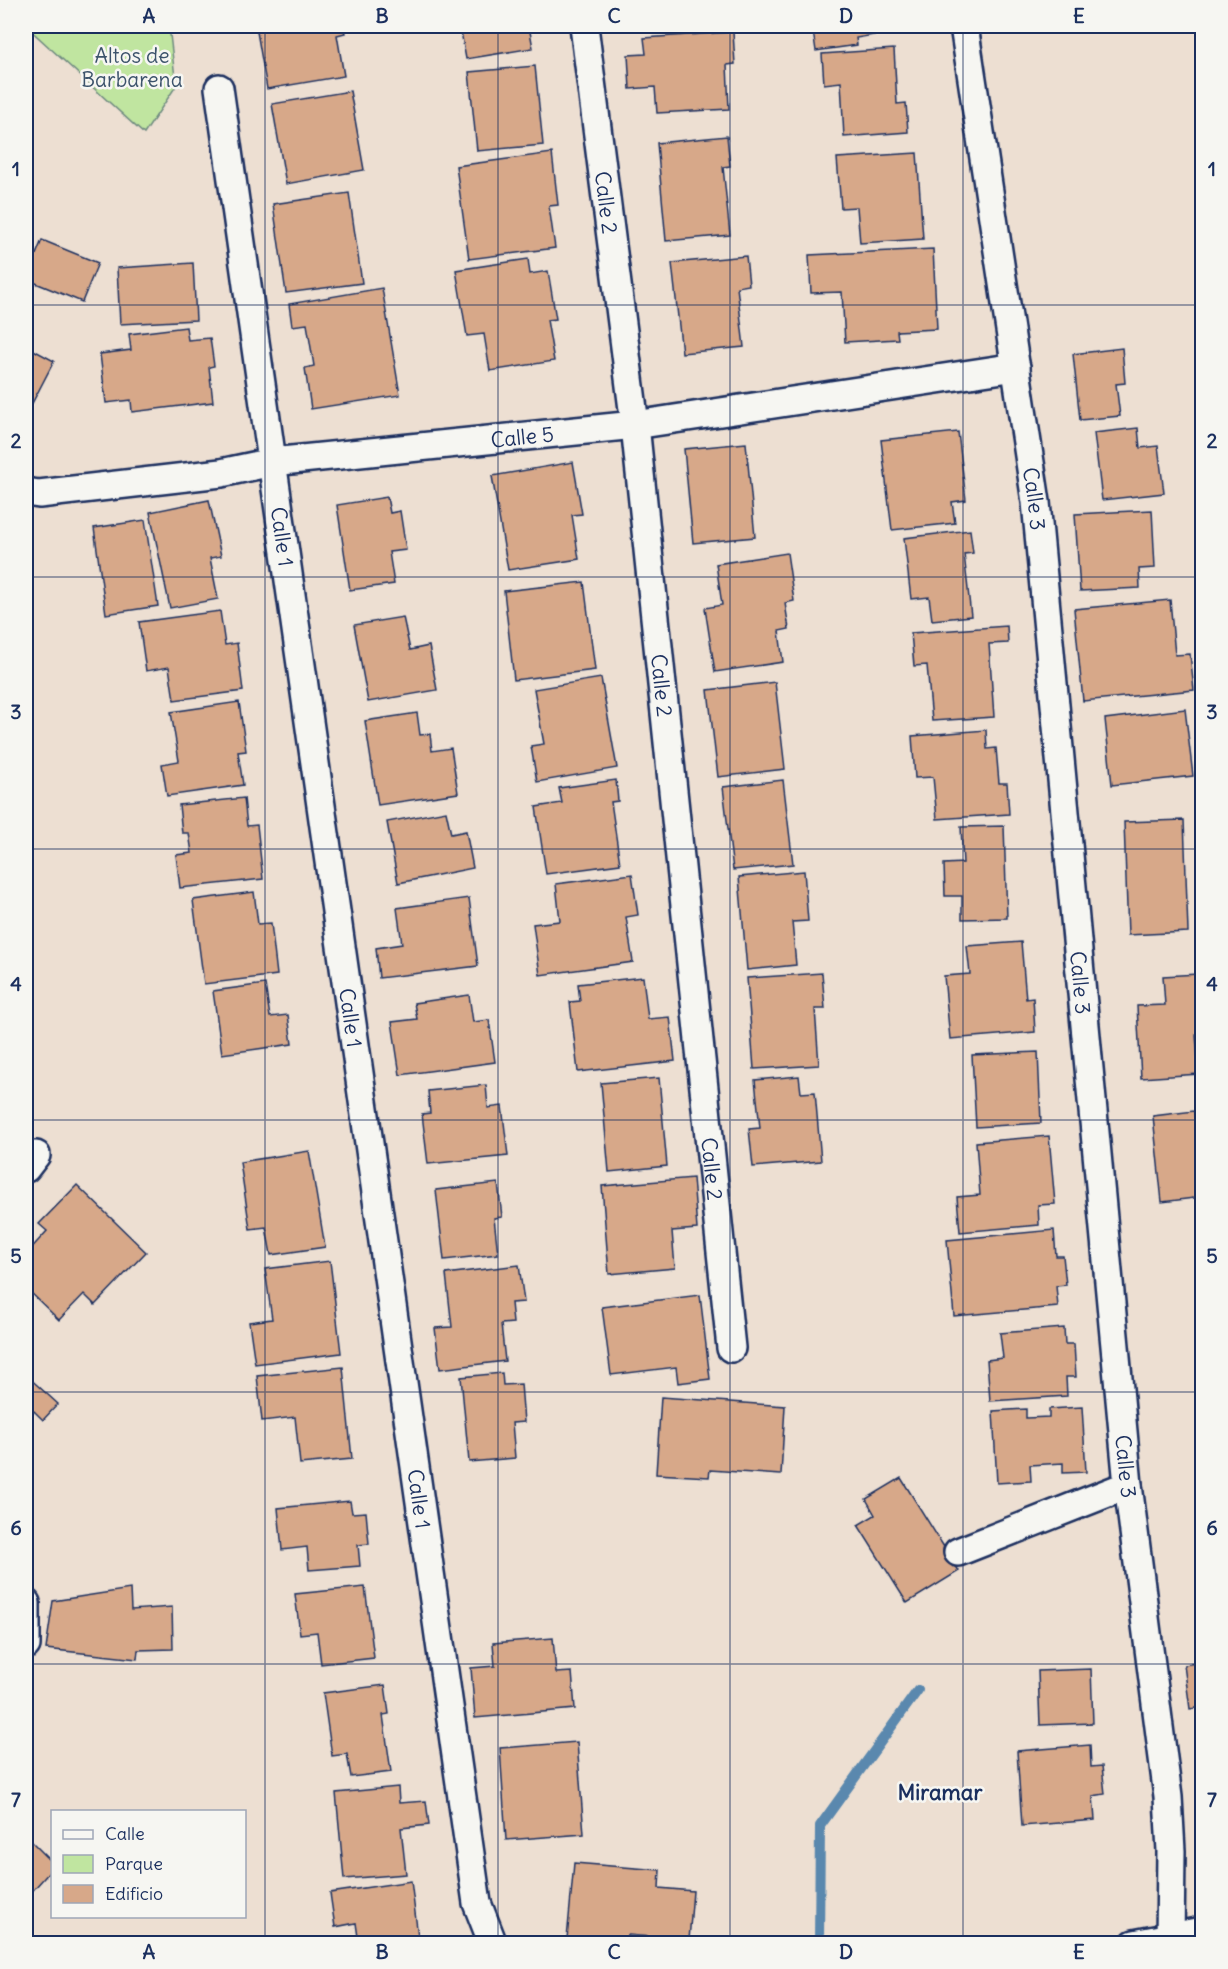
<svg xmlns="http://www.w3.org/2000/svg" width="1228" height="1969" font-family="Delius,sans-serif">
<rect width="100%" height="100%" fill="#eddfd2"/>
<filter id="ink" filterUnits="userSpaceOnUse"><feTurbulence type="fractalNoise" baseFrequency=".0167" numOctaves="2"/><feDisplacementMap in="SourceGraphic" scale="12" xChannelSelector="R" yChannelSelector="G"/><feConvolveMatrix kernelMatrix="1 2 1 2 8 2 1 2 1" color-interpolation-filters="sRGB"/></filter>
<g filter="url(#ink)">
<path fill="#c0e5a0" stroke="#6e8a7f" stroke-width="1.5" d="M26,26H169L176,86L144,134Z"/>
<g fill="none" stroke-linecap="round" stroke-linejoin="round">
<path stroke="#5a88ae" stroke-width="10" d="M819,1944L820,1826L918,1690"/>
</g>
<g fill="#d7a889" stroke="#1b2f5e" stroke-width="1.5">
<path d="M256,26H343L345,33L337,35L344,76L267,89Z"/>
<path d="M460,26H529L533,48L466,59Z"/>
<path d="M806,26H879L880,34L856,38L857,45L816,51L813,31L807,32Z"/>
<path d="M733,32L735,64L727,65L729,109L657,113L655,87L630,89L628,55L646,54L644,38Z"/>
<path d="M894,49L897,104L906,103L908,132L844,137L841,82L824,84L822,54Z"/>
<path d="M535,66L543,145L477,151L469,72Z"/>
<path d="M350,91L364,170L286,184L272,104Z"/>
<path d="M727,136L730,166L723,167L730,235L666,241L657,143Z"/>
<path d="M552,153L558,205L549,206L555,248L469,259L456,166Z"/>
<path d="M917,153L923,239L860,243L857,207L841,208L837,158Z"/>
<path d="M349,193L362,283L286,293L273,204Z"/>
<path d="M42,240L98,263L82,302L26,279Z"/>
<path d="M933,249L937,329L897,331L898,339L845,342L842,292L811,293L809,255Z"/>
<path d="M746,256L749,285L737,287L744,347L682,353L672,263Z"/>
<path d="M528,259L530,274L548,271L556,319L547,320L554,361L490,371L484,334L467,336L456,270Z"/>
<path d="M193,263L196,320L120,324L117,268Z"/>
<path d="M382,288L400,395L311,409L305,368L314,366L307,324L292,326L289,304Z"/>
<path d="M186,327L188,340L210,338L214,366L209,367L213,402L132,412L131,400L106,403L100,354L131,350L129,334Z"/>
<path d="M26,346L54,361L26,415Z"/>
<path d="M1122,348L1125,383L1116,384L1120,416L1080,420L1073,354Z"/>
<path d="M1138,428L1140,448L1158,446L1164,493L1102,500L1094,433Z"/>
<path d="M958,432L966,500L952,502L955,523L892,530L881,440Z"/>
<path d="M746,443L755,537L693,543L684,449Z"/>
<path d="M573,462L582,514L572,515L579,559L508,570L492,476Z"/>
<path d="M387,497L390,513L400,511L406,550L389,552L394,584L350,590L337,505Z"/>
<path d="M209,500L221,556L210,558L218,599L170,608L150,512Z"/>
<path d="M1152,510L1155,568L1139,569L1140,588L1080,591L1075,514Z"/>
<path d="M145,520L158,606L106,614L94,528Z"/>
<path d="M970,530L973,553L964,554L971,616L932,620L929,597L911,599L904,538Z"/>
<path d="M787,553L794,601L785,603L789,629L779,631L783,662L715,672L705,608L722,605L716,564Z"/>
<path d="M26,573L29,574L26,606Z"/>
<path d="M584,582L595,670L514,680L504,591Z"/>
<path d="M1170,600L1175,655L1190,654L1194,690L1083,701L1074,609Z"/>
<path d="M220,611L225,645L237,643L243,691L174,700L169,667L146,671L139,622Z"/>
<path d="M403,617L410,650L429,646L437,690L368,702L354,625Z"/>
<path d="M1007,626L1008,643L989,644L994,717L932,721L927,665L914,666L911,633Z"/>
<path d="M601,678L617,768L537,782L531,746L544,744L534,689Z"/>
<path d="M775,682L785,769L718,777L708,690Z"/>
<path d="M239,702L246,751L238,752L243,785L167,796L162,764L179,761L171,712Z"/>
<path d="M1185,709L1193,776L1112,785L1105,719Z"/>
<path d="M417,713L420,735L430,734L432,751L451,748L458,793L378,805L365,721Z"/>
<path d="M986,730L987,749L996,748L999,783H1007L1009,814L937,819L933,777L915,778L912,736Z"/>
<path d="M616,780L618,801L611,802L620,864L546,874L536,807L562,803L559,788Z"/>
<path d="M783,780L793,864L733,870L723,787Z"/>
<path d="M244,798L247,826L257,825L263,879L180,888L176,855L192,853L189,833H182L179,805Z"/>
<path d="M446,811L451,834L466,831L473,868L398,883L387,822Z"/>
<path d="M1184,820L1188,932L1128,935L1124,822Z"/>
<path d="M1004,826L1007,918L962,919V896H945L944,864L963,863L961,827Z"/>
<path d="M804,871L808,921L792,922L796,965L747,970L739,877Z"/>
<path d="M632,874L638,915L626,917L633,962L540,975L533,924L560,921L556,884Z"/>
<path d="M254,892L258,924L271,923L277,975L204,984L193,900Z"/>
<path d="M469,898L478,966L379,978L376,948L402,944L397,908Z"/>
<path d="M1021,942L1026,999L1033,998L1035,1032L950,1039L944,976L970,974L967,946Z"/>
<path d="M822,973L825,1009H815L819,1065L754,1069L747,978Z"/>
<path d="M1198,974L1202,1034L1196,1035L1199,1074L1141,1078L1137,1006L1165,1005L1163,976Z"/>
<path d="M643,977L648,1019L670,1017L675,1061L578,1072L570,1002L580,1001L578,984Z"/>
<path d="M265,984L270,1017L288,1015L292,1044L222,1054L213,991Z"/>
<path d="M469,995L473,1022L489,1020L495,1062L400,1075L392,1022L417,1019L414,1003Z"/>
<path d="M1038,1052L1041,1123L976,1127L972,1055Z"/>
<path d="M799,1076L801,1093L815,1092L821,1161L753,1167L749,1129L760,1128L755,1080Z"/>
<path d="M659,1078L667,1166L609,1172L601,1083Z"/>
<path d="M486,1085L488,1108L502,1106L508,1156L428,1164L422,1114L430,1113L428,1091Z"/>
<path d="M1194,1111L1196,1133L1202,1132V1197L1162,1202L1153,1116Z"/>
<path d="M1049,1136L1055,1204L1038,1205L1039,1225L960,1232L957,1197L980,1195L976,1142Z"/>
<path d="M309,1151L325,1247L271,1255L266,1227L250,1229L240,1162Z"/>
<path d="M693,1178L697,1229L672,1231L675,1268L609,1274L602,1186Z"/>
<path d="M498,1183L502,1217L494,1218L498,1254L444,1260L436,1190Z"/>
<path d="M77,1185L146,1252L95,1305L84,1294L59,1320L26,1288V1254L47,1231L39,1224Z"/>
<path d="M1054,1230L1056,1256H1063L1066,1285L1056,1286L1058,1307L954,1316L947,1240Z"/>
<path d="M330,1261L341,1353L255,1364L249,1322L272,1319L265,1269Z"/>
<path d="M519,1265L524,1302L511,1303L513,1323L501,1324L505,1361L440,1369L435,1328L452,1327L446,1274Z"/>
<path d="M700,1295L710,1379L678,1383L676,1367L611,1375L602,1307Z"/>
<path d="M1064,1328L1065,1344H1074L1076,1377H1066L1067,1396L990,1401L987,1360L1003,1358L1000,1333Z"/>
<path d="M343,1367L352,1459L300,1464L295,1417L262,1421L257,1376Z"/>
<path d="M502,1373L503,1385L521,1384L524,1422L512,1423L515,1458L469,1462L461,1377Z"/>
<path d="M26,1375L58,1404L43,1420L34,1411L26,1420Z"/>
<path d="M661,1397L785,1406L781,1475L710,1470L709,1477L656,1474Z"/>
<path d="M1082,1407L1086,1472L1063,1473V1463L1030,1465L1031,1481L997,1483L993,1411L1026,1409V1418L1049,1417V1409Z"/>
<path d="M901,1478L959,1571L907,1603L858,1525L875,1515L866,1499Z"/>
<path d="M350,1501L352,1513L366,1512L369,1544L358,1545L360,1566L309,1570L307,1547L282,1550L278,1508Z"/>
<path d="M365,1587L374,1658L321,1664L317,1632L300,1634L295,1594Z"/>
<path d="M130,1589L131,1610L172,1607L173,1649L138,1650L137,1659L46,1649L53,1601Z"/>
<path d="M553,1638L556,1673L572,1672L575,1709L475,1718L471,1668L495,1666L493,1643Z"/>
<path d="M1202,1662V1707L1190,1709L1184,1665Z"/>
<path d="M1091,1669L1093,1723L1040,1725L1038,1671Z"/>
<path d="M385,1685L389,1714L383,1715L391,1772L351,1777L347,1754L332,1756L323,1693Z"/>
<path d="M577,1742L584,1834L506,1840L500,1748Z"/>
<path d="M1090,1745L1091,1767L1102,1766L1105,1794L1093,1796L1095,1820L1022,1826L1017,1751Z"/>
<path d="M398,1787L399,1803L426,1801L429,1825L401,1828L406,1874L344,1879L336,1793Z"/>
<path d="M26,1836L52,1862V1869L26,1898Z"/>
<path d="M574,1863L660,1870L659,1888L693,1891L689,1940L628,1935L627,1944L567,1939Z"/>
<path d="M411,1881L419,1944H359L356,1923L335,1927L330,1893Z"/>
</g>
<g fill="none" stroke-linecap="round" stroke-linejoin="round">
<defs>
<g id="minor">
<path id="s1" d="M584,26L635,425L731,1348"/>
<path id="s2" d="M964,26L1036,502L1128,1485L1168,1797L1171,1851L1170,1944"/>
<path id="s3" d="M219,88L477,1903L493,1944"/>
<path id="s4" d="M26,492L39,494L221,473L272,462L635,425L1016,367"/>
<path d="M26,1168L36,1155"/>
<path d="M958,1552L1128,1485"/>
<path d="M26,1603V1645"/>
<path d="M1134,1944L1202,1931"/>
</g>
</defs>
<use href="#minor" stroke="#1b2f5e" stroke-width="32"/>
<use href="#minor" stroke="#f6f6f2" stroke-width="27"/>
</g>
</g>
<path fill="none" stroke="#1b2f5e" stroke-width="1.5" stroke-opacity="0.55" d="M265,26V1944M498,26V1944M730,26V1944M963,26V1944M26,305H1202M26,577H1202M26,849H1202M26,1120H1202M26,1392H1202M26,1664H1202"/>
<g text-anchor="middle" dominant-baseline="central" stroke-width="5" stroke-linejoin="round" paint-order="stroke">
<g font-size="21" fill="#3c536b" stroke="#f6f6f2">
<text x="132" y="55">Altos de<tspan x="132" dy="24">Barbarena</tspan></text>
</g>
<g font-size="21" fill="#1b2f5e" stroke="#f6f6f2">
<text stroke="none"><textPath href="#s1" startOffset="178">Calle 2</textPath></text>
<text stroke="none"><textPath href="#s4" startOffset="500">Calle 5</textPath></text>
<text stroke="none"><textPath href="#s2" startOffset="478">Calle 3</textPath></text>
<text stroke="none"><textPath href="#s3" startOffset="453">Calle 1</textPath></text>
<text stroke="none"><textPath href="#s1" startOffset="664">Calle 2</textPath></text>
<text stroke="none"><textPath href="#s2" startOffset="964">Calle 3</textPath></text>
<text stroke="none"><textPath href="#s3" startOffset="939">Calle 1</textPath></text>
<text stroke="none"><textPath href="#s1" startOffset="1150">Calle 2</textPath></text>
<text stroke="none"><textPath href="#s2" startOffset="1450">Calle 3</textPath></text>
<text stroke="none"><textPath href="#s3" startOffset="1425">Calle 1</textPath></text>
</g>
<g font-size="22" font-weight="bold" fill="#1b2f5e" stroke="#f6f6f2">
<text x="940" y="1792">Miramar</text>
</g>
</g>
<rect width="1228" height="1969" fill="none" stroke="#f6f6f2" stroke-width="66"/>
<rect x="51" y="1810" width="195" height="108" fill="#f6f6f2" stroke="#9ea6b7" stroke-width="1.5"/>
<rect x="63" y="1830" width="30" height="9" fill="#f6f6f2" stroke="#9ea6b7" stroke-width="1.5"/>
<text x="105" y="1840" font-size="18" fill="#1b2f5e">Calle</text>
<rect x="63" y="1855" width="30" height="18" fill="#c0e5a0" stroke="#9ea6b7" stroke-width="1.5"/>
<text x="105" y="1870" font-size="18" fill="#1b2f5e">Parque</text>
<rect x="63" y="1885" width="30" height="18" fill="#d7a889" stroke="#9ea6b7" stroke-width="1.5"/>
<text x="105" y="1900" font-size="18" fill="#1b2f5e">Edificio</text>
<rect x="33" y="33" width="1162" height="1903" fill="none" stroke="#1b2f5e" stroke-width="2"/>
<g font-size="20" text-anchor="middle" font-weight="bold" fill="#1b2f5e">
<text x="149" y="23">A</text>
<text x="382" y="23">B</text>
<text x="614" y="23">C</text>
<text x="846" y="23">D</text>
<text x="1079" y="23">E</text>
<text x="16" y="176">1</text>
<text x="1212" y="176">1</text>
<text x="16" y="448">2</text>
<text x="1212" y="448">2</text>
<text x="16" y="719">3</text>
<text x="1212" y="719">3</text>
<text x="16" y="991">4</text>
<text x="1212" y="991">4</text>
<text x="16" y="1263">5</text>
<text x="1212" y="1263">5</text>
<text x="16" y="1535">6</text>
<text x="1212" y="1535">6</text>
<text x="16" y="1807">7</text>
<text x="1212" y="1807">7</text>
<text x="149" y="1959">A</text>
<text x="382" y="1959">B</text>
<text x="614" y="1959">C</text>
<text x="846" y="1959">D</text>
<text x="1079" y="1959">E</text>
</g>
</svg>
